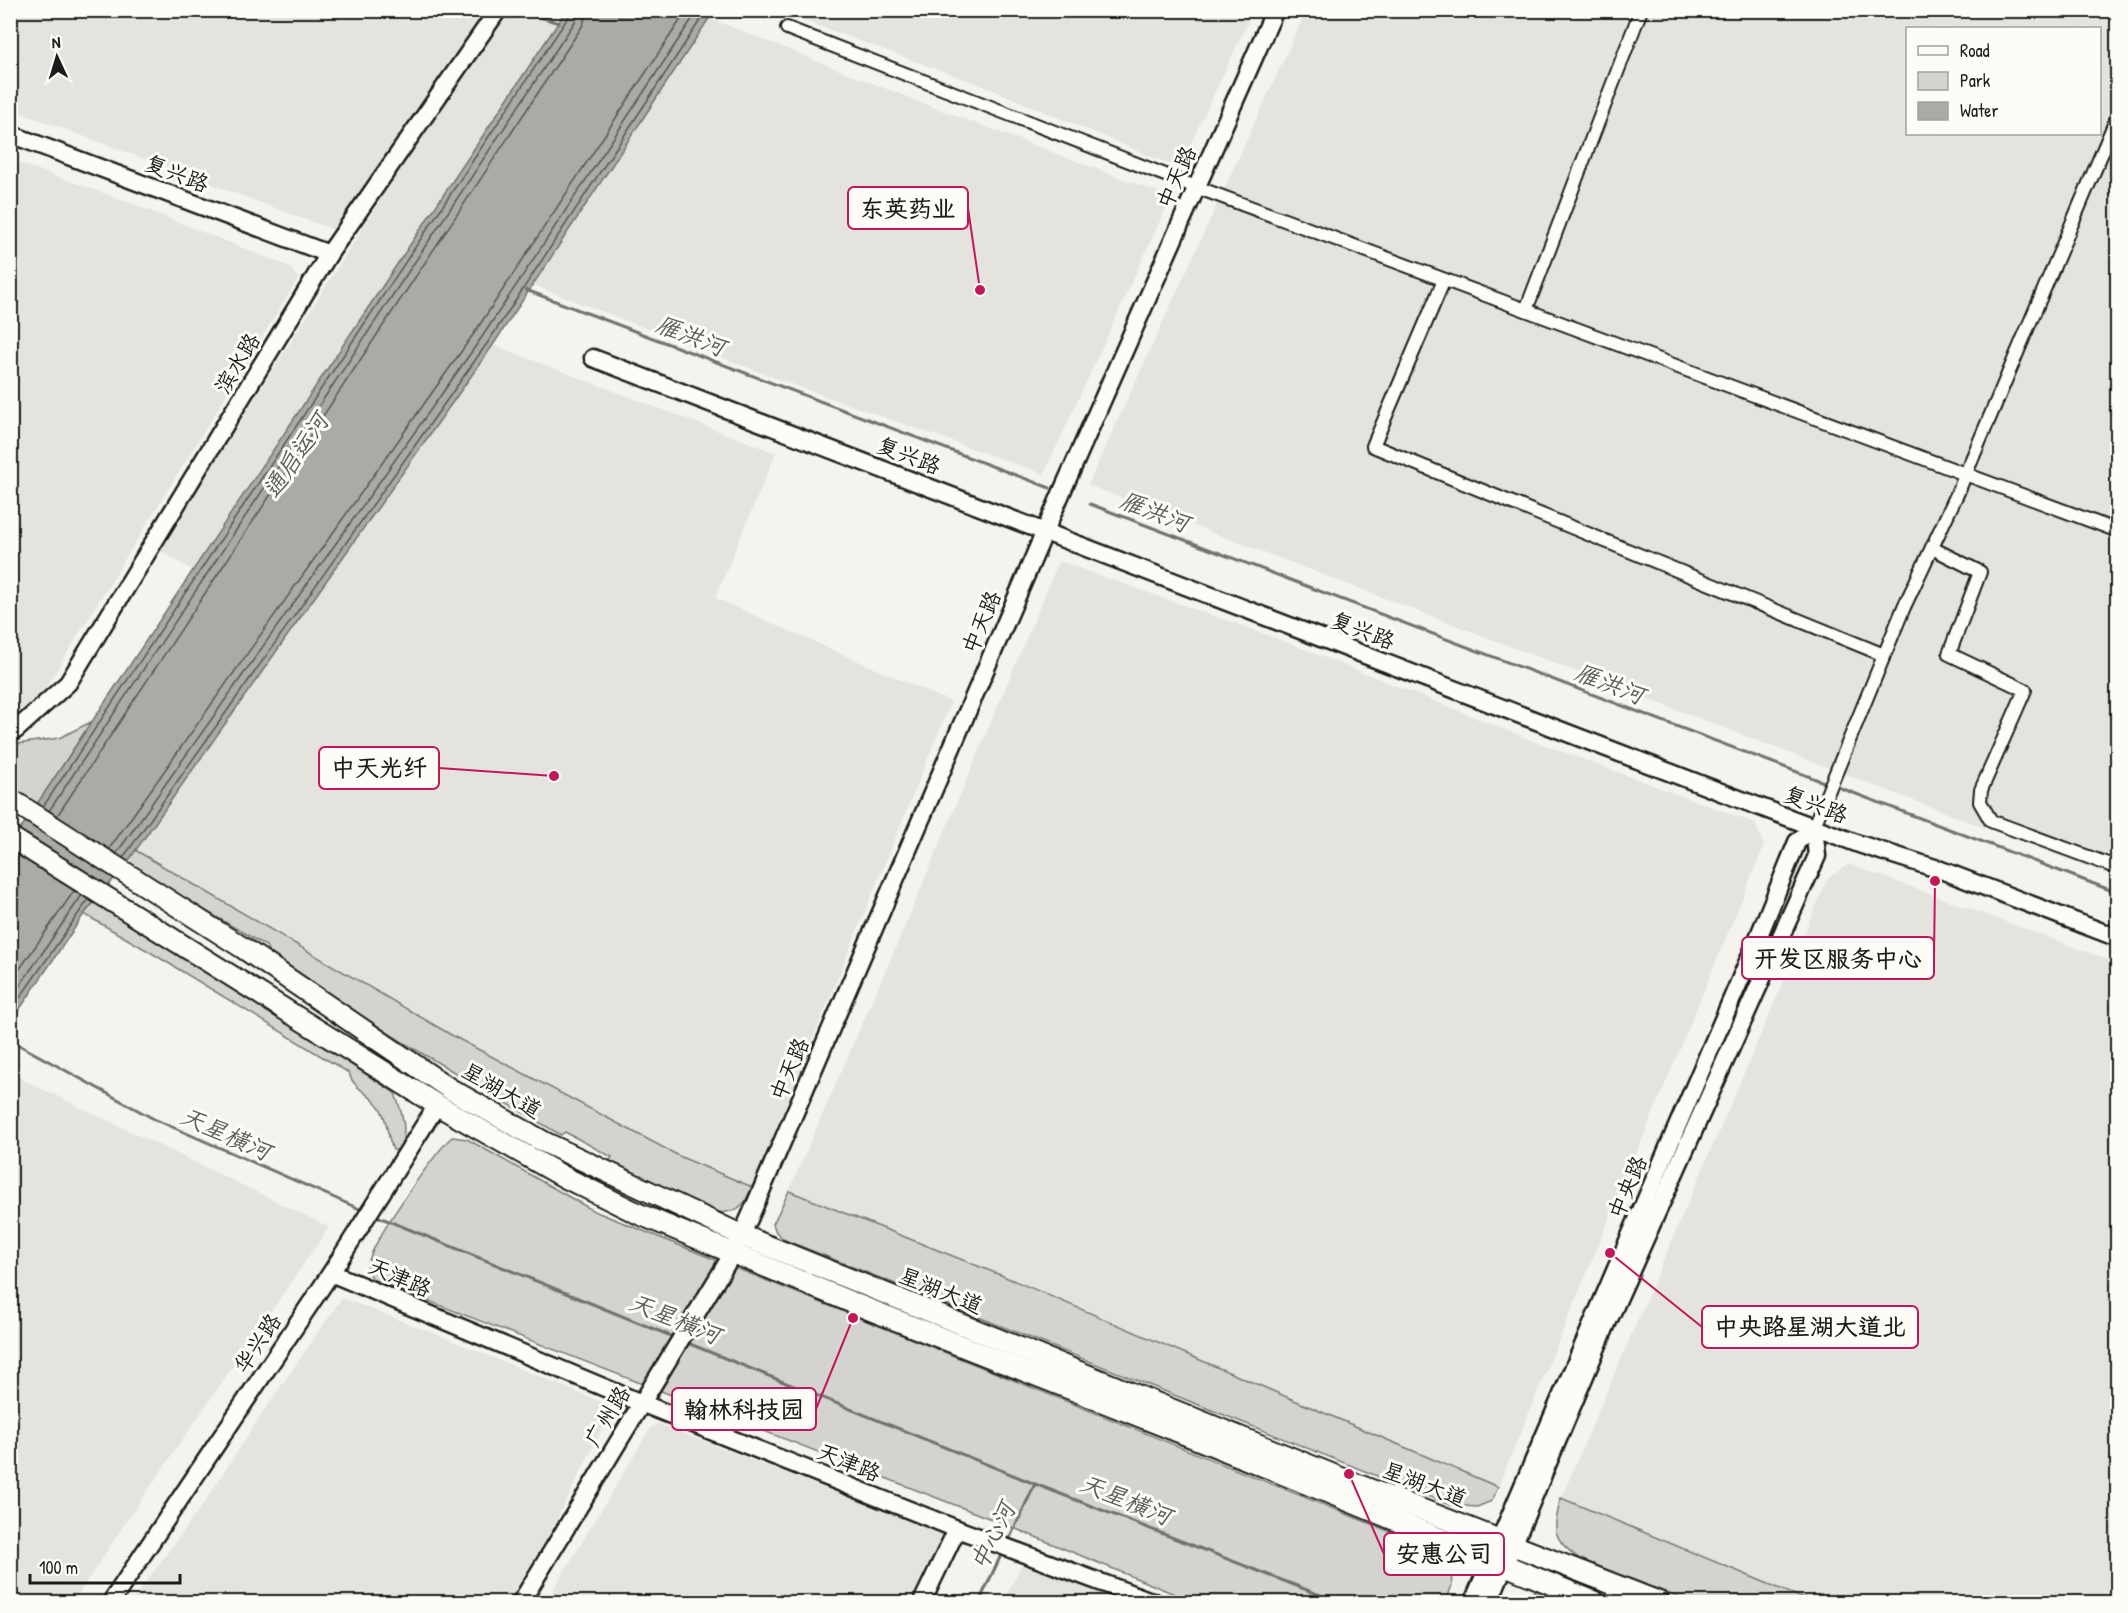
<svg xmlns="http://www.w3.org/2000/svg" width="2128" height="1613" font-family="'Patrick Hand','LXGW WenKai TC',sans-serif">
<rect width="100%" height="100%" fill="#f4f3ee"/>
<filter id="ink" filterUnits="userSpaceOnUse"><feTurbulence type="fractalNoise" baseFrequency=".0167" numOctaves="2"/><feDisplacementMap in="SourceGraphic" scale="12" xChannelSelector="R" yChannelSelector="G"/><feConvolveMatrix kernelMatrix="1 2 1 2 8 2 1 2 1" color-interpolation-filters="sRGB"/></filter>
<g filter="url(#ink)">
<g fill="#e4e3de" fill-rule="evenodd">
<path d="M479,10L486,13L336,231L11,109L10,11Z"/>
<path d="M510,11H566L192,570L159,550L396,175Z"/>
<path d="M778,11H1253L1179,168L986,87Z"/>
<path d="M1306,11H2117V878L1088,485ZM1908,28H2100V134H1908Z"/>
<path d="M709,18L917,101L1171,197L1044,474L791,384L533,285Z"/>
<path d="M10,160L123,200L290,267L298,279L43,692L34,705L24,713L11,718Z"/>
<path d="M493,345L776,453L715,598L951,702L752,1187L681,1157L453,1036L135,850Z"/>
<path d="M1059,561L1276,638L1536,742L1755,823L1764,846L1498,1487L1003,1276L789,1191L902,933Z"/>
<path d="M1849,864L2117,963V1602H1812L1561,1498L1828,878Z"/>
<path d="M11,1074L329,1227L130,1516L73,1602H11Z"/>
<path d="M342,1298L431,1332L613,1407L552,1529L508,1602H131L202,1506L263,1412Z"/>
<path d="M659,1424L943,1534L910,1602H546L651,1427Z"/>
<path d="M1023,1562L1126,1602H1003Z"/>
</g>
<g fill="#d4d3cf" stroke="#787876" stroke-width="1.5">
<path d="M91,722L36,806L11,790L10,745L59,738Z"/>
<path d="M135,850L453,1036L681,1157L752,1187L745,1202L737,1209L723,1213L703,1207L608,1163L612,1157L565,1132L561,1135L401,1041L274,961L266,946L126,864Z"/>
<path d="M96,900L395,1093C401,1110 410,1134 398,1150H393C387,1136 387,1115 377,1104C368,1093 353,1088 349,1073L150,952L84,914Z"/>
<path d="M452,1137L467,1139L594,1211L1428,1547L1450,1563L1452,1585L1446,1602H1194L999,1522L372,1279C371,1276 368,1270 368,1266C367,1248 436,1150 452,1137Z"/>
<path d="M789,1191L1003,1276L1498,1487L1492,1501L1477,1507L1450,1505L785,1240L776,1232L773,1224Z"/>
<path d="M1561,1498L1812,1602H1690L1580,1559C1551,1539 1553,1530 1561,1498Z"/>
<path d="M1536,1591L1559,1595L1578,1602H1516L1518,1598Z"/>
</g>
<path fill="#abaaa6" stroke="#72716f" stroke-width="1.5" d="M566,11H714L493,345L126,864L84,914L11,1022V843Z"/>
<g fill="none" stroke-linecap="round" stroke-linejoin="round">
<g stroke="#555553" stroke-width="1.5">
<path d="M43,807L569,16L570,10"/>
<path d="M49,811L576,20L578,10"/>
<path d="M57,816L583,25L587,10"/>
<path d="M109,849L475,332L687,10"/>
<path d="M116,854L482,337L698,10"/>
<path d="M123,858L488,342L707,10"/>
<path d="M10,983L74,891"/>
<path d="M10,1000L82,895"/>
<path d="M10,1012L88,900"/>
</g>
<g stroke="#72716f" stroke-width="3">
<path d="M518,10L559,23"/>
<path d="M526,290L1050,488"/>
<path d="M1090,504L1829,784"/>
<path d="M1835,786L2118,893"/>
<path d="M10,1040L154,1119L362,1210"/>
<path d="M374,1215L676,1338"/>
<path d="M685,1342L1035,1484L1338,1602"/>
<path d="M1008,1542L1035,1484"/>
<path d="M979,1602L1002,1553"/>
</g>
<defs>
<g id="street">
<path d="M787,28L1196,187L2118,531"/>
<path d="M1444,280L1373,446L1884,655"/>
<path d="M1526,310L1641,10"/>
<path d="M1932,548L1980,572L1949,654L2025,690L1981,790L1980,802L1991,821L2118,868"/>
<path d="M1814,826L1904,607L1958,492L2118,115"/>
</g>
<g id="secondary">
<path d="M10,134L329,254"/>
<path d="M593,358L1747,802L1859,844L1941,870L2118,938"/>
<path d="M10,729L16,730L68,683L329,254L498,10"/>
<path d="M331,1273L641,1403L957,1529L1154,1602"/>
<path d="M111,1602L331,1273L437,1105"/>
<path d="M521,1602L733,1253L749,1219L1064,487L1275,10"/>
<path d="M922,1602L957,1529"/>
<path d="M1473,1602L1758,938L1797,842L1814,826"/>
<path d="M1489,1602L1606,1326L1817,856L1814,826"/>
</g>
<g id="primary">
<path d="M10,799L243,948L450,1089L544,1142L741,1235L1351,1482L1659,1602"/>
<path d="M10,837L437,1105L566,1178L639,1214L858,1305L1212,1445L1595,1602"/>
</g>
</defs>
<use href="#street" stroke="#1c1c1c" stroke-width="16"/>
<use href="#secondary" stroke="#1c1c1c" stroke-width="21"/>
<use href="#primary" stroke="#1c1c1c" stroke-width="24"/>
<use href="#street" stroke="#fdfcf7" stroke-width="12"/>
<use href="#secondary" stroke="#fdfcf7" stroke-width="16"/>
<use href="#primary" stroke="#fdfcf7" stroke-width="20"/>
</g>
</g>
<g text-anchor="middle" dominant-baseline="central" stroke-width="6" stroke-linejoin="round" paint-order="stroke">
<g font-size="22" fill="#1c1c1c" stroke="#fdfcf7">
<text transform="translate(177 173) rotate(21)">复兴路</text>
<text transform="translate(1176 177) rotate(-66)">中天路</text>
<text transform="translate(237 363) rotate(-59)">滨水路</text>
<text transform="translate(909 455) rotate(21)">复兴路</text>
<text transform="translate(981 622) rotate(-67)">中天路</text>
<text transform="translate(1363 630) rotate(21)">复兴路</text>
<text transform="translate(1816 804) rotate(21)">复兴路</text>
<text transform="translate(789 1069) rotate(-67)">中天路</text>
<text transform="translate(502 1090) rotate(30)">星湖大道</text>
<text transform="translate(1627 1187) rotate(-67)">中央路</text>
<text transform="translate(400 1277) rotate(23)">天津路</text>
<text transform="translate(941 1290) rotate(22)">星湖大道</text>
<text transform="translate(257 1343) rotate(-56)">华兴路</text>
<text transform="translate(607 1416) rotate(-59)">广州路</text>
<text transform="translate(849 1462) rotate(22)">天津路</text>
<text transform="translate(1425 1484) rotate(21)">星湖大道</text>
</g>
<g font-size="24" font-style="italic" fill="#5c5c5a" stroke="#fdfcf7">
<text transform="translate(691 335) rotate(21)">雁洪河</text>
<text transform="translate(295 455) rotate(-56)">通启运河</text>
<text transform="translate(1155 511) rotate(21)">雁洪河</text>
<text transform="translate(1610 683) rotate(21)">雁洪河</text>
<text transform="translate(226 1133) rotate(24)">天星横河</text>
<text transform="translate(675 1318) rotate(22)">天星横河</text>
<text transform="translate(1126 1499) rotate(22)">天星横河</text>
<text transform="translate(992 1536) rotate(-64)">中心河</text>
</g>
</g>
<path fill="none" stroke="#c2185b" stroke-width="2" d="M980 290L968 208M554 776L439 768M1935 881L1934 958M1610 1253L1702 1327M853 1318L816 1409M1349 1474L1384 1554"/>
<g fill="#c2185b" stroke="#fdfcf7" stroke-width="2">
<circle cx="980" cy="290" r="6"/>
<circle cx="554" cy="776" r="6"/>
<circle cx="1935" cy="881" r="6"/>
<circle cx="1610" cy="1253" r="6"/>
<circle cx="853" cy="1318" r="6"/>
<circle cx="1349" cy="1474" r="6"/>
</g>
<g fill="#fdfcf7" stroke="#c2185b" stroke-width="2">
<rect x="848" y="187" width="120" height="42" rx="6"/>
<rect x="319" y="747" width="120" height="42" rx="6"/>
<rect x="1742" y="937" width="192" height="42" rx="6"/>
<rect x="1702" y="1306" width="216" height="42" rx="6"/>
<rect x="672" y="1388" width="144" height="42" rx="6"/>
<rect x="1384" y="1533" width="120" height="42" rx="6"/>
</g>
<g font-size="24" text-anchor="middle" font-weight="bold" fill="#1c1c1c">
<text x="908" y="217">东英药业</text>
<text x="379" y="776">中天光纤</text>
<text x="1838" y="967">开发区服务中心</text>
<text x="1810" y="1335">中央路星湖大道北</text>
<text x="744" y="1418">翰林科技园</text>
<text x="1444" y="1562">安惠公司</text>
</g>
<rect width="2128" height="1613" fill="none" stroke="#fdfcf7" stroke-width="36"/>
<rect x="18" y="18" width="2092" height="1577" fill="none" stroke="#1c1c1c" stroke-width="2" filter="url(#ink)"/>
<rect x="1906" y="27" width="195" height="108" fill="#fdfcf7" stroke="#a3a29f" stroke-width="1.5"/>
<rect x="1918" y="46" width="30" height="9" fill="#fdfcf7" stroke="#a3a29f" stroke-width="1.5"/>
<text x="1960" y="57" font-size="18" fill="#1c1c1c">Road</text>
<rect x="1918" y="72" width="30" height="18" fill="#d4d3cf" stroke="#a3a29f" stroke-width="1.5"/>
<text x="1960" y="87" font-size="18" fill="#1c1c1c">Park</text>
<rect x="1918" y="102" width="30" height="18" fill="#abaaa6" stroke="#a3a29f" stroke-width="1.5"/>
<text x="1960" y="117" font-size="18" fill="#1c1c1c">Water</text>
<g transform="translate(57 57) rotate(356)" stroke="#fdfcf7" stroke-width="4.5" paint-order="stroke">
<path d="M0-4.5L10 22L0 15L-10 22Z" fill="#1c1c1c"/>
<text y="-9" font-size="16" font-weight="bold" text-anchor="middle" fill="#1c1c1c">N</text>
</g>
<path d="M30 1574v9h150v-9" fill="none" stroke="#1c1c1c" stroke-width="3"/>
<text x="39" y="1574" font-size="18" fill="#1c1c1c" stroke="#fdfcf7" stroke-width="4.5" paint-order="stroke">100 m</text>
</svg>
